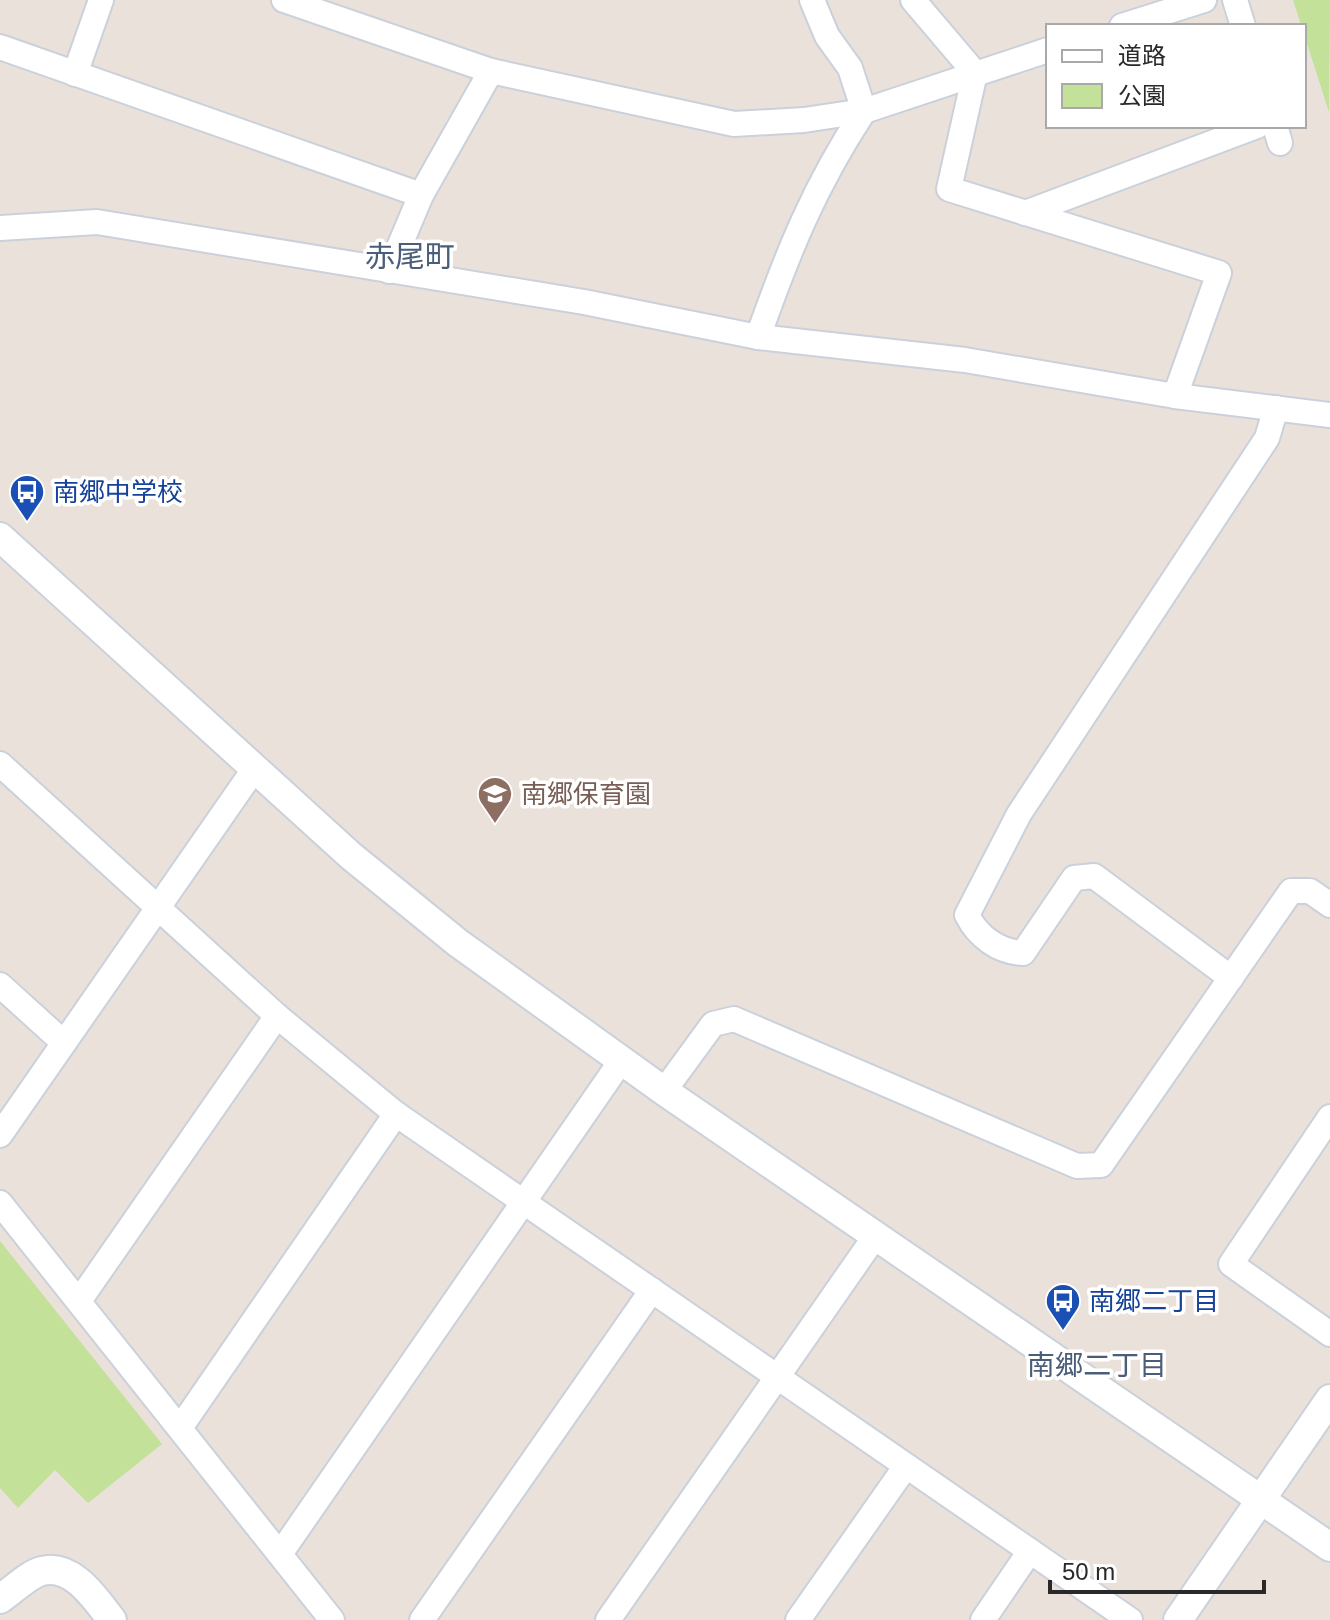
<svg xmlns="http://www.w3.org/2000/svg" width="1330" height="1620" font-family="Helvetica,'Noto Sans JP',sans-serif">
<rect width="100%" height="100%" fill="#ebe1db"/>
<g fill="#c3e199">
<path d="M1293,0H1330L1329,112Z"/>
<path d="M0,1241L162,1444L88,1503L55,1470L18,1508L0,1488Z"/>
</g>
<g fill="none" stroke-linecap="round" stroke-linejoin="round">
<defs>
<g id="minor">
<path d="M284,0L491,71L734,124L804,120L864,111L1048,50"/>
<path d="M913,0L975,73L949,189L1219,273L1175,396"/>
<path d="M1235,0L1243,26"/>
<path d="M1122,26L1204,0"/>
<path d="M0,47L421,195"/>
<path d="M75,74L101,0"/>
<path d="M1275,126L1280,143"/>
<path d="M1025,213L1257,126"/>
<path d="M0,228L97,222L584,302L758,337L965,360L1175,396L1330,415"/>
<path d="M389,271L421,195L491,71"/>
<path d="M758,337C788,252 814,187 864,111L850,68L827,36L812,0"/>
<path d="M0,764L277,1016L396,1114L1130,1620"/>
<path d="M1231,978L1094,876L1074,878L1023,953C999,952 978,937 967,915L1019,814L1267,438L1276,408"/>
<path d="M0,985L64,1043"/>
<path d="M664,1091L713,1024L734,1019L1077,1166L1101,1165L1291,891H1310L1330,905"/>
<path d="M1330,1117L1231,1264L1330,1334"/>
<path d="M0,1135L255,768"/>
<path d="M0,1203L332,1620"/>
<path d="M79,1301L277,1016"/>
<path d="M180,1428L396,1114"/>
<path d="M280,1554L621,1061"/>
<path d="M422,1620L652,1290"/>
<path d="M608,1620L876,1235"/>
<path d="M798,1620L906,1466"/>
<path d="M983,1620L1030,1551"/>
</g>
<g id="tertiary">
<path d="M0,537L351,856L458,943L664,1091L1330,1547"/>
<path d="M0,1599C12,1591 29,1574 42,1571C73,1563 96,1600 112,1620"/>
<path d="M1178,1620L1330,1399"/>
</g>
</defs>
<use href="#minor" stroke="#cad1db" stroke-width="28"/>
<use href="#tertiary" stroke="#cad1db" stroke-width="32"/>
<use href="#minor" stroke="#fff" stroke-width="24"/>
<use href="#tertiary" stroke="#fff" stroke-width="28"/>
</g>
<defs>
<symbol id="bus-pin" viewBox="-11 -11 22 30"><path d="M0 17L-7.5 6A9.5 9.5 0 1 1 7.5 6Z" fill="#1a4fb4" stroke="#fff"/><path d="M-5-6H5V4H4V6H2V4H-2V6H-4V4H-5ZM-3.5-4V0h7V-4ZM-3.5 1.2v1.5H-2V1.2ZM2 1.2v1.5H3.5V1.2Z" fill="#fff"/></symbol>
<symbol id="school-pin" viewBox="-11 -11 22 30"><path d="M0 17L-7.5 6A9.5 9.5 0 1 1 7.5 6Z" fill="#8d6e63" stroke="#fff"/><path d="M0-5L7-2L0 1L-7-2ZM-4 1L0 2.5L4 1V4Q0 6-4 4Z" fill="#fff"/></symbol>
</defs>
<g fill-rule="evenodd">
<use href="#bus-pin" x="7" y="472" width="40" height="54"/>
<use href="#school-pin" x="475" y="774" width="40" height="54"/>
<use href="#bus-pin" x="1043" y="1281" width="40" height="54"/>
</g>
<g text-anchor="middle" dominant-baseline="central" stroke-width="7" stroke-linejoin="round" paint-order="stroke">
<g font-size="26" fill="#164399" stroke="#fff" text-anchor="start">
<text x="53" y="492">南郷中学校</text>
<text x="1089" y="1301">南郷二丁目</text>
</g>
<g font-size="26" fill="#785e54" stroke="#fff" text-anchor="start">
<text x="521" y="794">南郷保育園</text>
</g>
<g font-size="28" fill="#4b5e79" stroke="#fff">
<text x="1097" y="1365">南郷二丁目</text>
</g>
<g font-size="30" fill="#4b5e79" stroke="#fff">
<text x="410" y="256">赤尾町</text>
</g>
</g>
<rect x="1046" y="24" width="260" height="104" fill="#ffffff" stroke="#a9a9a9" stroke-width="2"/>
<rect x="1062" y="50" width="40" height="12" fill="#ffffff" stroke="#a9a9a9" stroke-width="2"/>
<text x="1118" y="64" font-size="24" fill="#292929">道路</text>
<rect x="1062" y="84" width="40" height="24" fill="#c3e199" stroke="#a9a9a9" stroke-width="2"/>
<text x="1118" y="104" font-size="24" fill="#292929">公園</text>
<path d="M1050 1580v12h214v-12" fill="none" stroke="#292929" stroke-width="4"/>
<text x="1062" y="1580" font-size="24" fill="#292929" stroke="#ffffff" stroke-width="6" paint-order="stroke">50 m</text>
</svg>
